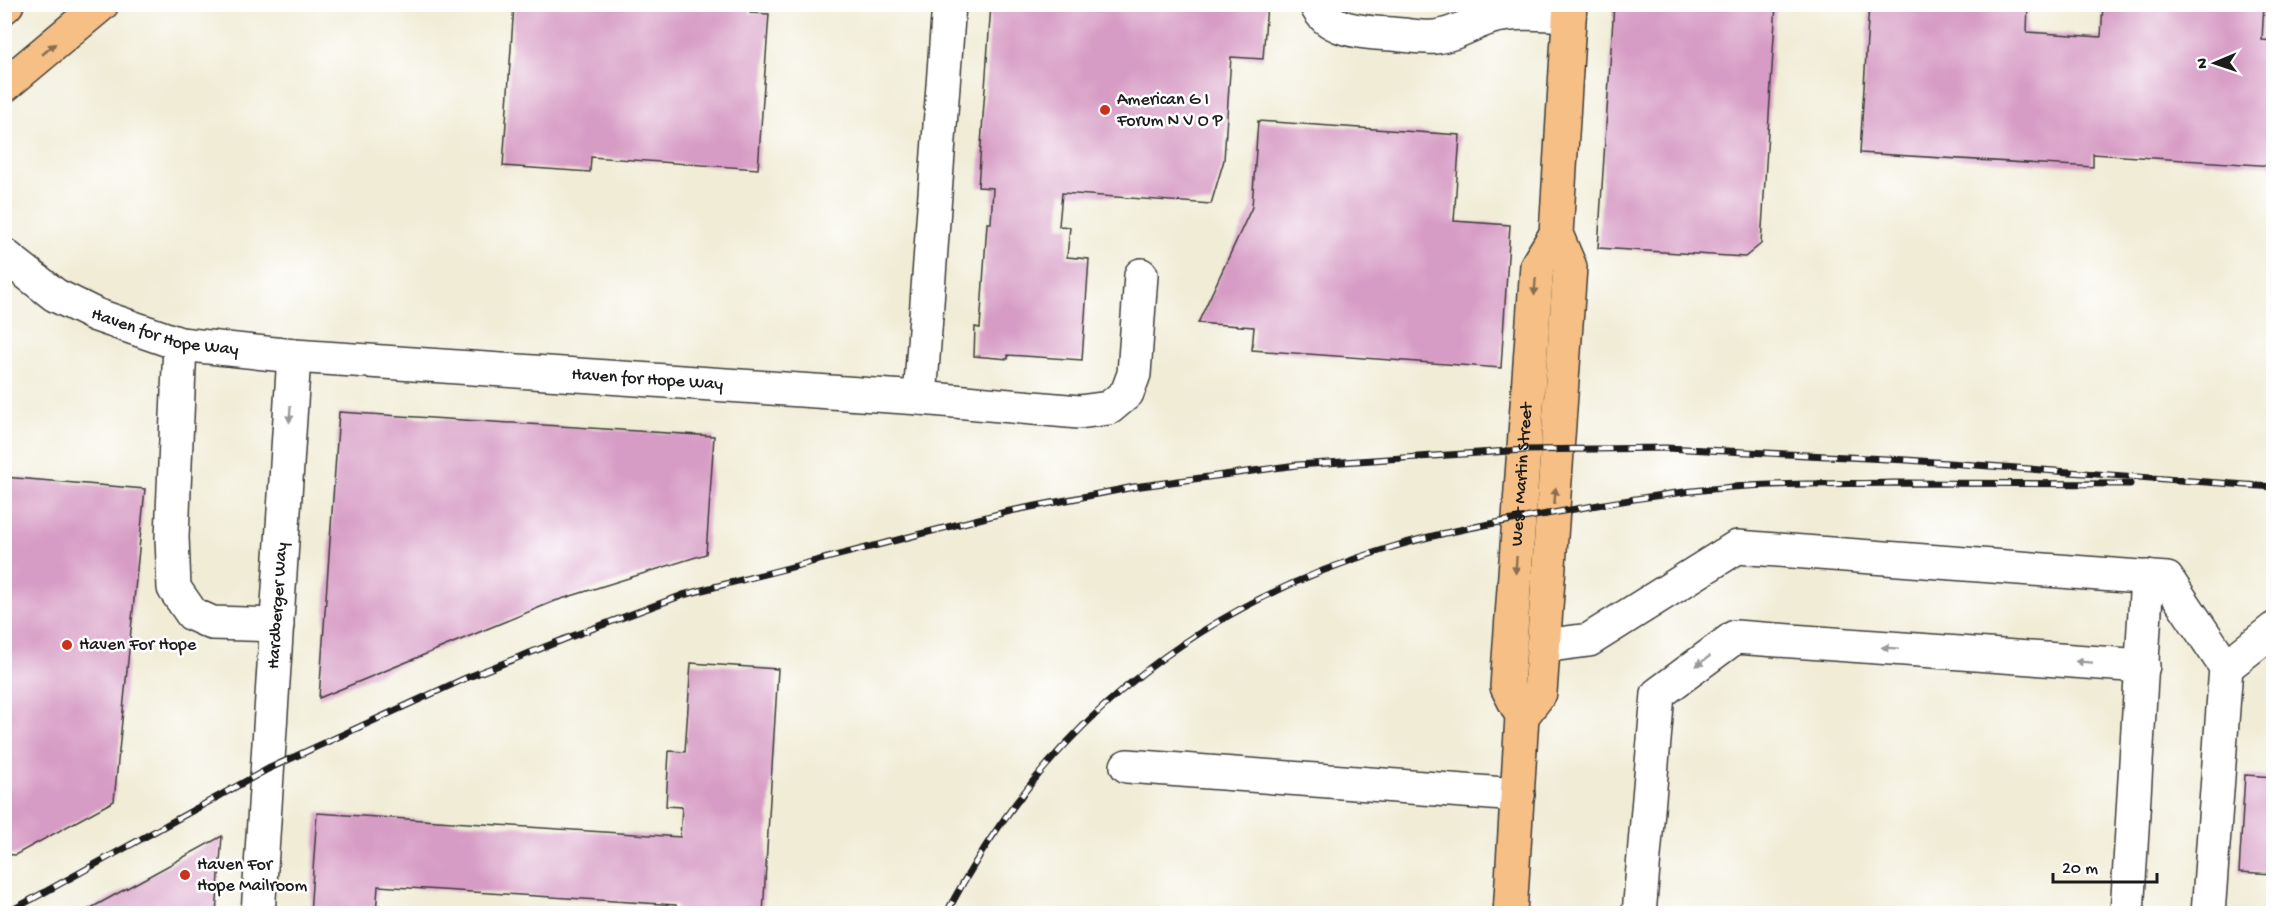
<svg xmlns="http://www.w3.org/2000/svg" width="2278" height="918" font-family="'Gochi Hand',sans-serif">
<rect width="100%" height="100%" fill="#fff"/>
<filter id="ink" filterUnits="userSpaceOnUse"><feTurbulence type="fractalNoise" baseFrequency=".0167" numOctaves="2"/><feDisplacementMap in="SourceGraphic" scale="12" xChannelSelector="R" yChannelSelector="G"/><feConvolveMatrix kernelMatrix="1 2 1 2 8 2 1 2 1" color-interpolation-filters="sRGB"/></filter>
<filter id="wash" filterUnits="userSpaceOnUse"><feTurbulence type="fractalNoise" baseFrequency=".008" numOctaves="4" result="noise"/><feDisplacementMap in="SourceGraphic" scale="24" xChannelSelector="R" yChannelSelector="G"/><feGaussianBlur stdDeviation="1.35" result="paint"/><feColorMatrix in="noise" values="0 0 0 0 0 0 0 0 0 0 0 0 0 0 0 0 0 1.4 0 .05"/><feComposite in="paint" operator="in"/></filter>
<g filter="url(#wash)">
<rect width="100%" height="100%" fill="#f0ecd6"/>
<g id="blocks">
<g fill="#d79cc5">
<path d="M514,4H751L750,13L769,14L758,169L591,157L590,172L503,166Z"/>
<path d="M991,4H1267L1263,59L1231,57L1224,160L1211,204L1062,193L1059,226L1070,227L1067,257L1089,259L1082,360L1008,355V359L974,356L975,327L980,328L987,223H991L993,188L978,187Z"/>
<path d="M1614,4H1776L1761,244L1745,257L1598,248Z"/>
<path d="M1869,4H2028L2027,32L2101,37L2103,4H2264L2262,40L2274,41V166L2093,154V167L1860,153Z"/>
<path d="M1258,121L1460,135L1454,221L1510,225L1501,368L1252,350L1254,327L1198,323L1252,207Z"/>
<path d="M339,412L714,436L706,554L555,601L319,698Z"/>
<path d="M4,477L145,489L114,801L15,855L4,854Z"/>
<path d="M691,663L778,669L763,914H676V905L378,886L376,914H310L317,813L680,837L682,807L666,806L669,751L685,752Z"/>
<path d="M2245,775L2274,777V874L2239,872Z"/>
<path d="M222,836L216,914H80Z"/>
</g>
</g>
</g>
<g filter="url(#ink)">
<use href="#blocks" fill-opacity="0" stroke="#3c3b38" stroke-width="1.5"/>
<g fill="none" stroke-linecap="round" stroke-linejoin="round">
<defs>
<g id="minor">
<path d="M1316,4C1328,35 1375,32 1402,35C1413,36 1424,38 1435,37C1456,35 1475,21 1496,16C1520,11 1545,14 1569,15"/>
<path id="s1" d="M4,255L55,295L96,315L180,344L294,356L920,398L1079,412L1109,408L1127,393L1134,374L1141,275"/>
<path d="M180,344L172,537L174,588L192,614L212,623L277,625"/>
<path d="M920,398L949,4"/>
<path d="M1543,646L1589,640L1737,547L2167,579L2226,667L2208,914"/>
<path d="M2226,667L2274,629"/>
<path d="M1127,766L1518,795"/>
<path id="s2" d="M258,914L294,356"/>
<path d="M1639,914L1658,694L1735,637L2143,666"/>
<path d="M2127,914L2147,577"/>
</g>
<g id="major">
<path d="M4,7L7,4"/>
<path d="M4,86L102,4"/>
<path d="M1522,716L1540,693L1570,267L1556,234L1570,4"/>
<path id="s3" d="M1510,914L1522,716L1507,687L1537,265L1556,234"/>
</g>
</defs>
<use href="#minor" stroke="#3c3b38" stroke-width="36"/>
<use href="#major" stroke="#3c3b38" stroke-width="36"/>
<use href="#minor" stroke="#fff" stroke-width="33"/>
<use href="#major" stroke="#f5bf86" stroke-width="33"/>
<defs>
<g id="rail">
<path d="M5,914L268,769L466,678L570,637L683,595L1010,511L1134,487L1297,465L1524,450L1666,448L1907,460L2274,487"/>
<path d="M946,914C1042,731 1190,607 1389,548C1440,532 1494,523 1547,514C1609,503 1670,492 1733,487C1786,483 1841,484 1894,483C1973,483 2051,484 2130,484"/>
</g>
</defs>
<use href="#rail" stroke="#1c1c1c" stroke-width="7"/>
<use href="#rail" stroke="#fff" stroke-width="4.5" stroke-dasharray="14" stroke-linecap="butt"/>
</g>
<defs><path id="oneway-solid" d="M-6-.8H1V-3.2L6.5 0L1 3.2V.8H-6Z" transform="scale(1.5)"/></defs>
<g fill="#886e51">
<use href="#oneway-solid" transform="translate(49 49) rotate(-40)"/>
<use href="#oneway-solid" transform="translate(1535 287) rotate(94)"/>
<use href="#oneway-solid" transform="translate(1555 496) rotate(-85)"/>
<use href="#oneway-solid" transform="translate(1516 565) rotate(94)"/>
</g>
<g fill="#999">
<use href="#oneway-solid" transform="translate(290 414) rotate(94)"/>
<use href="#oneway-solid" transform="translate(1890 648) rotate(-176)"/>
<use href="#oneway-solid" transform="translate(1703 661) rotate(144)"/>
<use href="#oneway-solid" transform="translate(2084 662) rotate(-176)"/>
</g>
</g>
<g fill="#c8321e" stroke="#fff" stroke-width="2">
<circle cx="1105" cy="110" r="6"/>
<circle cx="67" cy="645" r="6"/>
<circle cx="185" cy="875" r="6"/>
</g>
<g text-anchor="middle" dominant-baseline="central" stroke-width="5" stroke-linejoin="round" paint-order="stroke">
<g font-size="18" fill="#1c1c1c" stroke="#fff" text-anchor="start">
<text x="1117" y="100">American G I<tspan x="1117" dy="21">Forum N V O P</tspan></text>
<text x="79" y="645">Haven For Hope</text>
<text x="197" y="865">Haven For<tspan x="197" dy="21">Hope Mailroom</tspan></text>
</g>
<g font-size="18" fill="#1c1c1c" stroke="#fff">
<text stroke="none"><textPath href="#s1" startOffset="182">Haven for Hope Way</textPath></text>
<text stroke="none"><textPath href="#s1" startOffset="668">Haven for Hope Way</textPath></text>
<text stroke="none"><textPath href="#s3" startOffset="444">West Martin Street</textPath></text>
<text stroke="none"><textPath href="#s2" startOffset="309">Hardberger Way</textPath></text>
</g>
</g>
<rect width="2278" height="918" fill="none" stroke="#fff" stroke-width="24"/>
<g transform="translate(2215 63) rotate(268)" stroke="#ffffff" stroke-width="4.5" paint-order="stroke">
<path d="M0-4.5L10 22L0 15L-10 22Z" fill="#1c1c1c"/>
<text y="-9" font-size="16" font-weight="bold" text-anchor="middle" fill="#1c1c1c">N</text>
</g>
<path d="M2053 873v9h104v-9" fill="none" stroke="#1c1c1c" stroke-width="3"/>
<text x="2062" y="873" font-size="18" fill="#1c1c1c" stroke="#ffffff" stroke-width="4.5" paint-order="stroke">20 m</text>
</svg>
